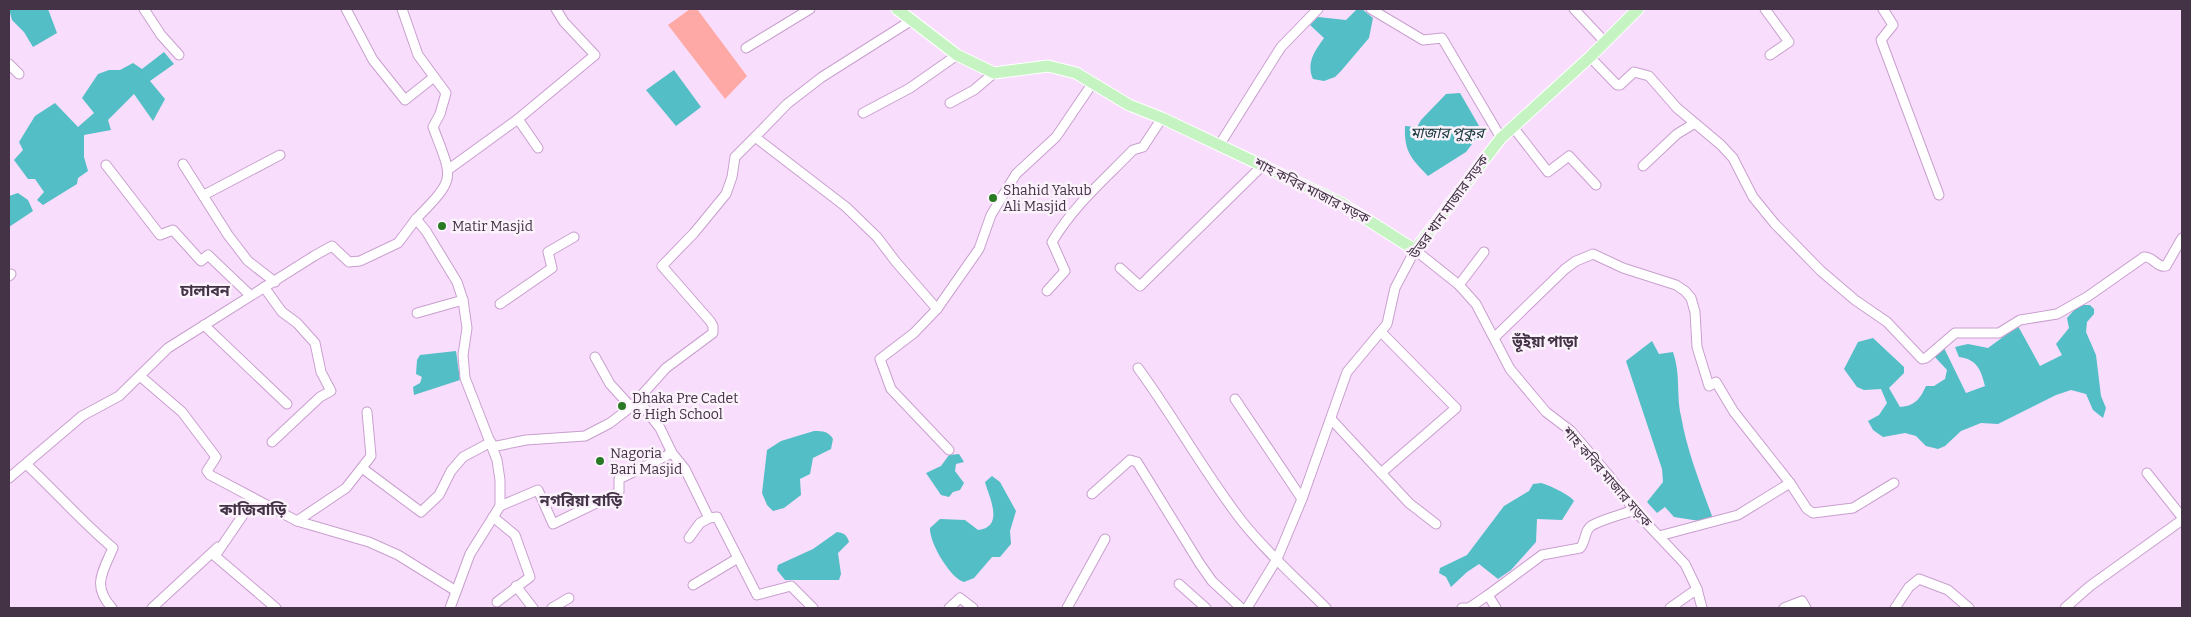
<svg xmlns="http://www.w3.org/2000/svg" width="2191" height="617" font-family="Bitter,'Noto Sans Bengali',serif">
<rect width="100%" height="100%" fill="#f8defc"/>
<path fill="#fea9a5" d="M690,9H697L747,76L725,99L668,25Z"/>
<g fill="#53bec6">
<path d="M9,9H48L57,33L33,47L24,32L12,20Z"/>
<path d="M1357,9H1362L1373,18L1369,38L1341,71L1335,77L1324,81L1313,79C1306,62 1315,51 1324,38L1310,25L1318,17L1346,20Z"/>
<path d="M164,52L174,64L150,81L165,99L153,121L134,94L108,120L111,130L84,135V157L88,171L78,178L77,184L43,205L37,200L44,192L35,179H28L14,160L23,150L19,142L35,116L55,103L78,127L94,113L82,98L98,74L109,70H120L133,63L142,69Z"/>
<path d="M674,70L701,107L676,126L646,90Z"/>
<path d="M1460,93L1482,131L1466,152L1428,176C1411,158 1404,152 1405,126L1417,127L1421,120L1446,94Z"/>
<path d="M18,193L28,200L33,211L9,227V196Z"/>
<path d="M2079,305H2090L2094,309V314L2087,322L2086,332L2096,355L2101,396L2106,408L2103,418L2093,410L2086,394L2071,390L2056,395L1998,424L1981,423L1961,431L1945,446L1938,449L1926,446L1916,436L1905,433L1883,437L1873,430L1868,421L1879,415L1887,403L1881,389L1864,390L1857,387L1844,369L1858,342L1873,338L1904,367V373L1889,388L1900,407C1915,406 1920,399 1926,386H1934L1945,379L1947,370L1934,356L1944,348L1966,393L1985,386C1981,370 1977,359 1959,357L1955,347L1968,344L1988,348L2018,326L2040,366L2062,355L2056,344L2069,328L2067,318Z"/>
<path d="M1652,341L1659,354L1673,352C1681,376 1676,394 1681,416C1687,451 1700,483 1712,516L1706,522L1674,517L1665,507L1657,513L1647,502L1663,482L1662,469L1626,361Z"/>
<path d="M456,351L460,380L414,395L413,387L420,383L422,377L416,374L417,360L420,355Z"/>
<path d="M814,431C823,431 828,431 833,439L831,449L813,458L810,474L800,479L801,495L784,508L773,511L767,505L762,493L767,450L781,441Z"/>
<path d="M959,454L964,462L956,464L955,471L964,483L960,490L953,492L949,497L941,495L926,473L941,466L949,455Z"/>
<path d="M992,476L1000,482L1016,511L1010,531L1011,544L1000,557H992L974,578L964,582C950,578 929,542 930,528L940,519L965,520L978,530C1005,527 989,497 985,482Z"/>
<path d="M1541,483C1549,485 1570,495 1574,501L1562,520L1537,519L1536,542L1511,570L1498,579L1479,564L1467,572L1451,587L1446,577L1439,573L1440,568L1467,555L1504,506L1529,491L1533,484Z"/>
<path d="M837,532C844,533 847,535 849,542L838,553L841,574L839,580H785L777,570L778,565L813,549Z"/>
</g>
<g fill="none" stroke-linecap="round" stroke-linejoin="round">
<defs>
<g id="minor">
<path d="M144,9L161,35L179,55"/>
<path d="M346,9L373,60L405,100L434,77"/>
<path d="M402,9L418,55L446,93L440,114L433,127C453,180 457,177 416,219L426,231L457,282L463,300L467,328L463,355L465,378L497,460L500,480V506L470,554L450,608"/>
<path d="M1371,9L1423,40L1442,38L1501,138"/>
<path d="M1574,9L1605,42"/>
<path d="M1765,9L1789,42L1770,55"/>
<path d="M1883,9L1893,25L1881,40L1939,195"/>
<path d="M746,48L810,9"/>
<path d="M1590,57L1617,85H1620L1634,72L1649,76L1677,108L1721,145L1733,158L1753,197L1775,224L1821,271L1855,300L1887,322L1922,359L1926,358L1955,333H1999L2020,320L2057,314L2087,297L2144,257C2153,256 2157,268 2166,266L2182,238"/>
<path d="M9,64L19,74"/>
<path d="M950,103L974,90L994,73"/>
<path d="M863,113L910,88L957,55"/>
<path d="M518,119L538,148"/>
<path d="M1513,127L1548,172L1569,156L1596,185"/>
<path d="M755,137L787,104L822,77L912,20"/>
<path d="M1220,144L1281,47L1318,9"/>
<path d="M183,164L228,235L248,261L275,282"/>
<path d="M106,165L160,235L173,230L201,261L208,255L250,295"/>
<path d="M1643,166L1677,134L1695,123"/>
<path d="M449,169L518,119L595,55L564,22L556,9"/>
<path d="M204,195L280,155"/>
<path d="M1120,268L1140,286L1262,166"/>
<path d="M9,276L11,274"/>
<path d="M1459,285L1484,252"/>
<path d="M264,287L282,312L297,323L315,343L321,372L331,391L320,397L272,442"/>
<path d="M1047,291L1065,271L1052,242C1075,204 1103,181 1133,150L1143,147L1162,118"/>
<path d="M500,304L552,268L548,252L574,237"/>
<path d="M417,313L463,300"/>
<path d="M204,325L287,404"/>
<path d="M1381,332L1456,408L1381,473"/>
<path d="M1495,337L1565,269L1576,261L1593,254L1623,268L1676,285L1685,291L1691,298L1695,312L1697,347L1709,386L1716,382L1734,412L1790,483L1807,509L1813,513L1853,508L1894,483"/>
<path d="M595,357L610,384L631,407"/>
<path d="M1138,368C1174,417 1204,472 1241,520C1266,552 1298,580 1326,608"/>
<path d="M140,376L182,412L216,457L207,471L210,475L297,521L369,542L398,555L456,591"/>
<path d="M1235,399L1302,499"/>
<path d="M638,400L660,428L672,453L685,469L709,518L717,517L757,595L791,586L813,608"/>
<path d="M1331,419L1409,503L1436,524"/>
<path d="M492,447L526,440L585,436L610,423L631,407L666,368L713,333V326L710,321L662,266L694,233L726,194L732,177L735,157L755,137L846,207L877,237L896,262L937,309"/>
<path d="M949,450L891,389L880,359L914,333L937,309L979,249L991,215L1016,174L1056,137L1092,84"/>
<path d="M26,464C56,492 82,522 113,548C102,573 92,586 112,608"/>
<path d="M362,468L421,512L439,495L451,471L463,457L491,442"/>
<path d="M2147,473L2182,517"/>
<path d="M9,478L82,416L119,396L168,348L314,256L332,246L349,262L360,261L398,243L416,219"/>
<path d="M1092,494L1130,460L1137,462L1200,564L1212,581L1241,608"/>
<path d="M254,499L215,556L276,608"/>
<path d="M500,506L538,490L553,524L619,492V479L672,453"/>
<path d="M493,517L515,535L530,577L497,602"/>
<path d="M297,521L346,488L371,456L367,412"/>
<path d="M1659,536L1738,515L1790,483"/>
<path d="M689,538L700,523L709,518"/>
<path d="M1179,584L1206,608"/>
<path d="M693,585L738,558"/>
<path d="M516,586L533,608"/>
<path d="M152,608L218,547"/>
<path d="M552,608L569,598"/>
<path d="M949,608L960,598L973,608"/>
<path d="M1067,608L1105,539"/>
<path d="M1247,608L1277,559L1302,499L1347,372L1387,324L1395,288L1415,250L1459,285L1476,304L1510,369L1546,412L1571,431L1611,478L1634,510L1685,564L1697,589L1702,608"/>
<path d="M1462,608H1469L1488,595"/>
<path d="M1496,608L1488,595L1542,555L1580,548C1586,542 1584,531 1591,526C1602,519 1621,515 1634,510"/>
<path d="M1670,608L1697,589"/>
<path d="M1784,608L1802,601L1806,608"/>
<path d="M1895,608L1909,587L1919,579L1948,590L1969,608"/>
<path d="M2065,608L2090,586L2182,520"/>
</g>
<path id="major" d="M897,9L957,55L994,73L1048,66L1076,73L1129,105L1162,118L1341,203L1415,250L1501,138L1590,57L1638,9"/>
</defs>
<use href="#minor" stroke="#c99fcf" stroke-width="11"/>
<use href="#major" stroke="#fff" stroke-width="13"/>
<use href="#minor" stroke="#fff" stroke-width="9"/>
<use href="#major" stroke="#c6f3c2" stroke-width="11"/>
</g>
<g fill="#297a24" stroke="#fbf2fc" stroke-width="2">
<circle cx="993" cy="198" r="5"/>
<circle cx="442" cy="226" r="5"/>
<circle cx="622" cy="406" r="5"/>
<circle cx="600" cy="461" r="5"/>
</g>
<g text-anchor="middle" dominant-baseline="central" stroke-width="5" stroke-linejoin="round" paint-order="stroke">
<g font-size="14" fill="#443346" stroke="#fbf2fc" text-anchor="start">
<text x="1003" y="190">Shahid Yakub<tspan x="1003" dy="16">Ali Masjid</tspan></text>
<text x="452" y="226">Matir Masjid</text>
<text x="632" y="398">Dhaka Pre Cadet<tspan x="632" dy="16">&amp; High School</tspan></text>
<text x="610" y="453">Nagoria<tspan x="610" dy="16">Bari Masjid</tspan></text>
</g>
<g font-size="14" fill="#443346" stroke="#fbf2fc">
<text transform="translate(1312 191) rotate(27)">শাহ কবির মাজার সড়ক</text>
<text transform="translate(1449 207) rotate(-54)">উত্তর খান মাজার সড়ক</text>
<text transform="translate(1607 477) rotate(49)">শাহ কবির মাজার সড়ক</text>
</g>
<g font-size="15" font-style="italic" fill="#16373a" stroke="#fbf2fc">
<text x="1447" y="133">মাজার পুকুর</text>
</g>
<g font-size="15" font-weight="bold" fill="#443346" stroke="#fbf2fc">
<text x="1545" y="342">ভূঁইয়া পাড়া</text>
</g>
<g font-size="16" font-weight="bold" fill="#443346" stroke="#fbf2fc">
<text x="205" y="290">চালাবন</text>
<text x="581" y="500">নগরিয়া বাড়ি</text>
<text x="253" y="509">কাজিবাড়ি</text>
</g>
</g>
<rect width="2191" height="617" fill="none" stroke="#443346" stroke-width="20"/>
</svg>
